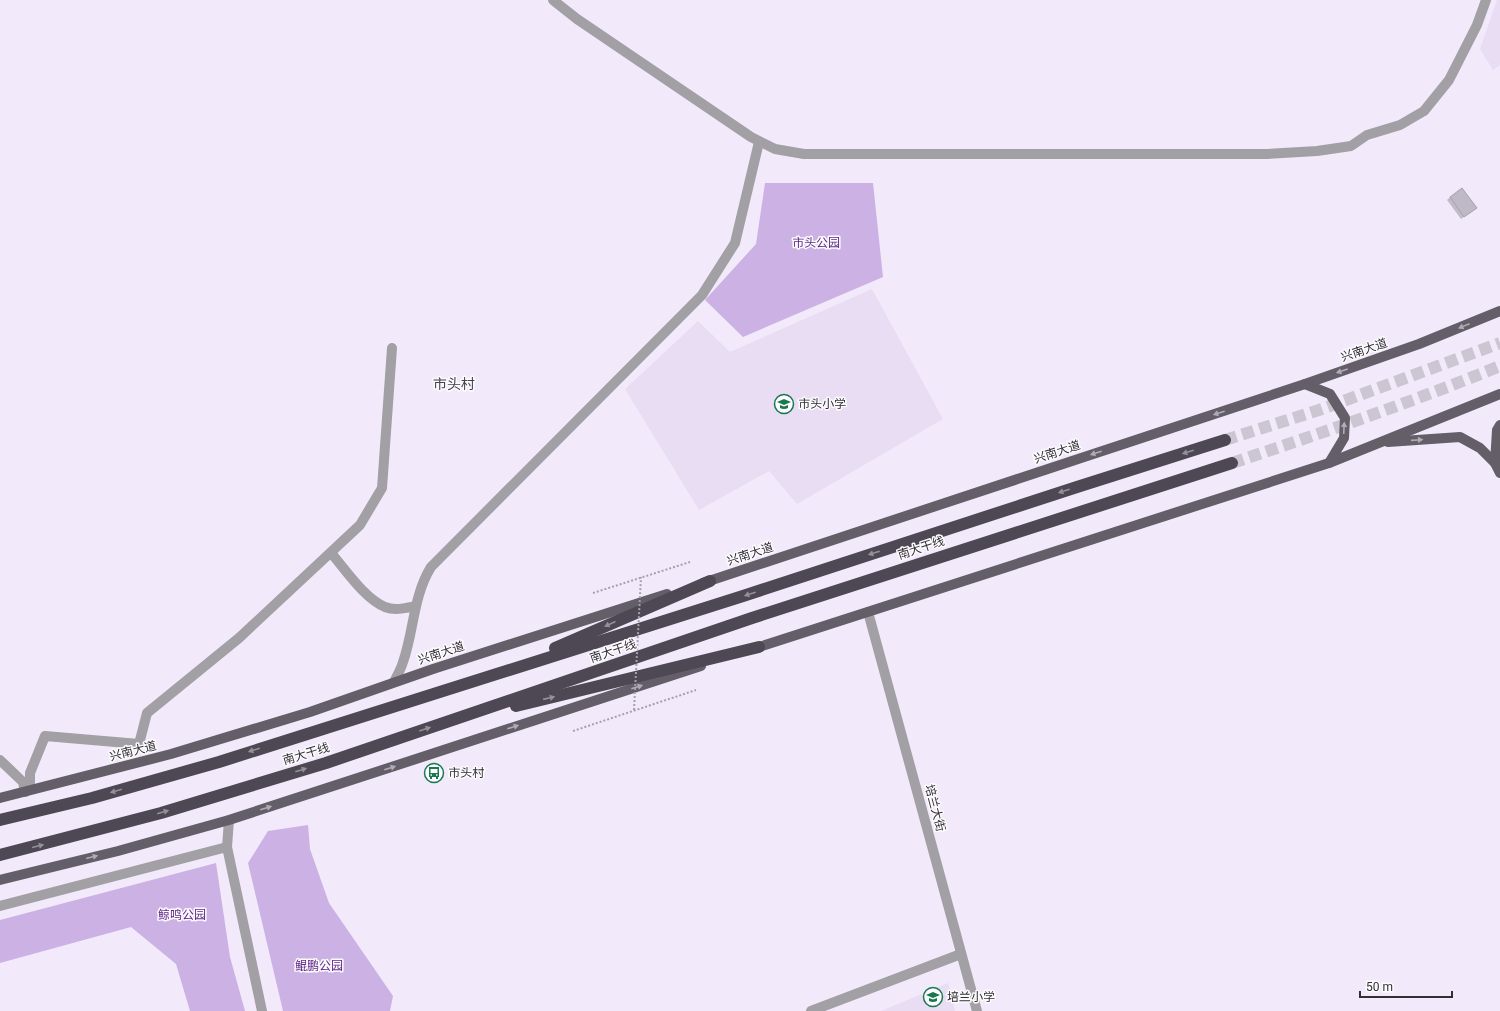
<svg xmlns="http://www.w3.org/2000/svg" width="1500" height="1011" font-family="Roboto,'Noto Sans SC',sans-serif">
<rect width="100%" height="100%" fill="#f2eafa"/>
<g fill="#e8ddf3">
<path d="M1497,0H1500V65L1493,70L1480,49Z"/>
<path d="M872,289L943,419L797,504L769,471L699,510L625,389L698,321L730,352Z"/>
<path d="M948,983L955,1011H881Z"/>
</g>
<g fill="#ccb1e5">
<path d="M765,183H873L883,277L743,337L705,300L756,244Z"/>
<path d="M308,825L310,849L329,903L393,996L390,1011H283L248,863L268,831Z"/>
<path d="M216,863L230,957L245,1011H190L176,964L131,927L0,963V920Z"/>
</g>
<path fill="#0003" d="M1450,197L1472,211L1461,219L1447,200Z"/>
<path fill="#bfb8c6" stroke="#a7a0ae" d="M1462,188L1477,208L1464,217L1450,197Z"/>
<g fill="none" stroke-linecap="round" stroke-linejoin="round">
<g stroke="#ccc5d2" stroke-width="12" stroke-dasharray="12 6" stroke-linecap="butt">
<path d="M1225,440L1319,410L1500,343"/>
<path d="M1232,463C1322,433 1412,402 1500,366"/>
</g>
<g stroke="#a6a0ab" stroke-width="2" stroke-dasharray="2 2" stroke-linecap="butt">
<path d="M593,593L690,562"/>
<path d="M573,731L696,690"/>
</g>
<g stroke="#a29fa5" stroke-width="10">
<path d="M553,0L577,19L751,137L775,149L804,154H1267L1317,151L1351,146L1367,135L1400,125L1424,111L1449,80L1477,25L1486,0"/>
<path d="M331,553C346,570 364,598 385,607C395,611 406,608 416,606"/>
<path d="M868,612L977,1011"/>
<path d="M394,682C397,676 401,669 403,662C414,631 413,596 431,567L702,295L735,243L759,142"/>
<path d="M0,760L23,782L25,792"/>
<path d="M25,792L30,782V773L45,736L139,744L147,713L239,638L360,525L382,488L392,348"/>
<path d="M227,847L262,1011"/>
<path d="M0,906L227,847L229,820"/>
<path d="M811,1011L961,954"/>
</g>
<g stroke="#645e69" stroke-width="10">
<path d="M1305,384L1330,394L1345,418L1344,438L1329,463"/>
<path d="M1388,442L1460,437L1480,448L1495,463L1500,473"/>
<path d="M1495,463L1497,430L1500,425"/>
<path d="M703,583L1305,384L1419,344L1500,311"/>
<path d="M753,649L1329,463L1500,394"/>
<path d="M0,798L171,754L310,712L433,669L667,594"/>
<path d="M0,880L118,851L229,820L701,666"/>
</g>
<g stroke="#4e4854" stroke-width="12">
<path d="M555,648L710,581"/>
<path d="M516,706L759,647"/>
<path d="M0,820L92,798L219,762L743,596L1077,487L1225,440"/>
<path d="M0,855L161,813L326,763L752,618L1232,463"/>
</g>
<path stroke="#a6a0ab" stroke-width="2" stroke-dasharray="2 2" stroke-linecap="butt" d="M634,710L641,577"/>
</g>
<defs><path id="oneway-solid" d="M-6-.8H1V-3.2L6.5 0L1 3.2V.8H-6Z"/></defs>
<g fill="#b0acb4">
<use href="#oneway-solid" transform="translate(1464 326) rotate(158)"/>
<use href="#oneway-solid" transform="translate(1342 371) rotate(161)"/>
<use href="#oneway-solid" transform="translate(1219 413) rotate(162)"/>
<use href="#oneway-solid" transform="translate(1344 428) rotate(-87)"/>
<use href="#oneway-solid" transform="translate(1417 440) rotate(-4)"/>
<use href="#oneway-solid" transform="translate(1096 453) rotate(162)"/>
<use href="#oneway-solid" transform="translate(637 687) rotate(-18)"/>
<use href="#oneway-solid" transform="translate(513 727) rotate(-18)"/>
<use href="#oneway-solid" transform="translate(390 768) rotate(-18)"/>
<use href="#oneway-solid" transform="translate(266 808) rotate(-18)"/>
<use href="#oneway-solid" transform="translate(92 857) rotate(-14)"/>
</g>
<g fill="#949098">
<use href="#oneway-solid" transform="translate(1188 452) rotate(163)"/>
<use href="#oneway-solid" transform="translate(1064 491) rotate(162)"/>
<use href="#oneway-solid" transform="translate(874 553) rotate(162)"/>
<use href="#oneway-solid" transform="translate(750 594) rotate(162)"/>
<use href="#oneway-solid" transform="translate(610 624) rotate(156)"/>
<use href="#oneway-solid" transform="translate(549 698) rotate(-13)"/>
<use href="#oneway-solid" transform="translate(425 729) rotate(-19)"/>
<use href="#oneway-solid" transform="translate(254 750) rotate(162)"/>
<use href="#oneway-solid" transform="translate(301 770) rotate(-17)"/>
<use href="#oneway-solid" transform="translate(116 791) rotate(164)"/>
<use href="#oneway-solid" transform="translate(163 812) rotate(-16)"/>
<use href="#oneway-solid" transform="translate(38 846) rotate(-14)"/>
</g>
<defs>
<symbol id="school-ring" viewBox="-11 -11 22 22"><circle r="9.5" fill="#fcfbfe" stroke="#1b784e" stroke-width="1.5"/><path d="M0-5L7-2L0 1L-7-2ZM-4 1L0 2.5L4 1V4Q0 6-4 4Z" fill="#1b784e"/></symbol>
<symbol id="bus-ring" viewBox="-11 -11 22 22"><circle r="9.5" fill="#fcfbfe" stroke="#1b784e" stroke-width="1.5"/><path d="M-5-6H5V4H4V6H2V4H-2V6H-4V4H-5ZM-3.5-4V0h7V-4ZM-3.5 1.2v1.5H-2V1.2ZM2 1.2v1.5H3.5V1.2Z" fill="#1b784e"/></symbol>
</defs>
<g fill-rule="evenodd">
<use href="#school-ring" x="773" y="393" width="22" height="22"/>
<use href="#bus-ring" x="423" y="762" width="22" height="22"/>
<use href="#school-ring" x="922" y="986" width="22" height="22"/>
</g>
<g text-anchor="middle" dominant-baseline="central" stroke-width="3" stroke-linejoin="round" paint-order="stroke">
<g font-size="12" fill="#602786" stroke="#fcfbfe">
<text x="816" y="243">市头公园</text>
<text x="182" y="915">鲸鸣公园</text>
<text x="319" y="966">鲲鹏公园</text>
</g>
<g font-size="12" fill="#322f34" stroke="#fcfbfe">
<text transform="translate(1364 350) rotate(-19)">兴南大道</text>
<text transform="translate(1057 452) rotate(-18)">兴南大道</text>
<text transform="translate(921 548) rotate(-18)">南大干线</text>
<text transform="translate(750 554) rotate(-18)">兴南大道</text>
<text transform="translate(613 651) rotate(-19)">南大干线</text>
<text transform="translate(441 653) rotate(-18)">兴南大道</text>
<text transform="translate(133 751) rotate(-14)">兴南大道</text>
<text transform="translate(306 754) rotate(-17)">南大干线</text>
<text transform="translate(935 808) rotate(75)">培兰大街</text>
</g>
<g font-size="12" fill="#322f34" stroke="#fcfbfe" text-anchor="start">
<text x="798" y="404">市头小学</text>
<text x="448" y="773">市头村</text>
<text x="947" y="997">培兰小学</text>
</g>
<g font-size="14" fill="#47414d" stroke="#fcfbfe">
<text x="454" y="384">市头村</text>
</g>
</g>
<path d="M1360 991v6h92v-6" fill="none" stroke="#322f34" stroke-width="2"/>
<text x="1366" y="991" font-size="12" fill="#322f34" stroke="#fcfbfe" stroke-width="3" paint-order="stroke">50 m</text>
</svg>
